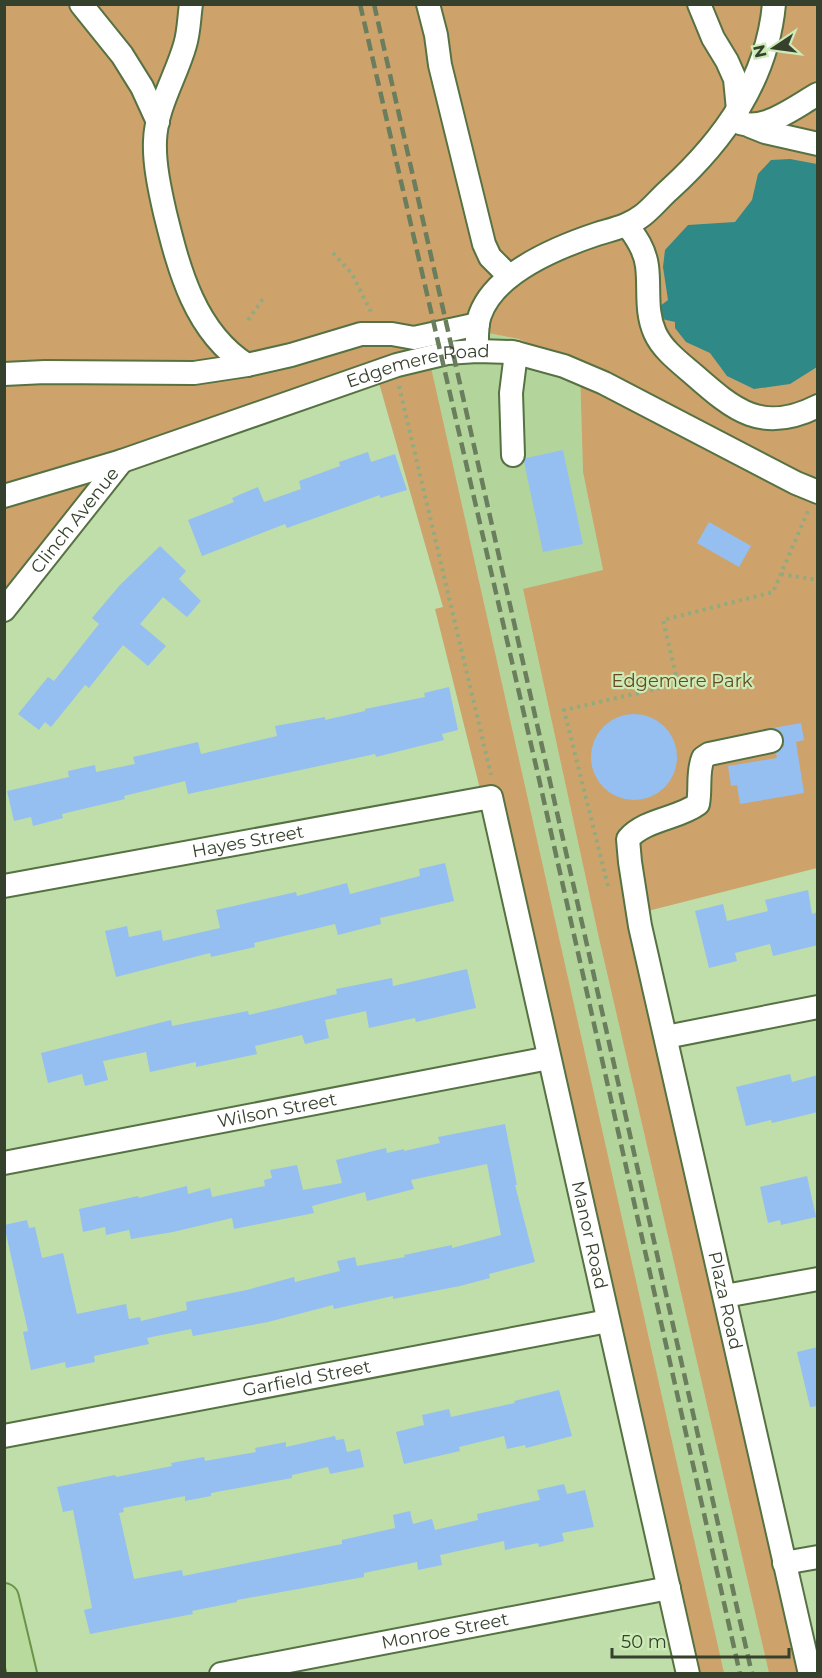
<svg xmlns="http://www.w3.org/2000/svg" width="822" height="1678" font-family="Montserrat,sans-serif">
<rect width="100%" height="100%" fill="#bfdeaa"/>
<path fill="#b3d59b" d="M488,333L519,339L580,370L583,472L603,571L523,590L598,934L769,1673H722L556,944L426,345Z"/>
<path fill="#cda36b" d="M4,5H817V868L632,915L810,1673H769L598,934L523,589L603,570L583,472L580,370L519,339L488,333L426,345L724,1673H691L482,797L435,609L443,607L375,369L121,458L5,603Z"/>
<path fill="#2e8987" d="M790,159L817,164V367L790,384L754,389L727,376L710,353L686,342L675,328V322L662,319L660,306L668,300L663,267L665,250L688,225L735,222L752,200L758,174L771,160Z"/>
<g fill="#95bff1">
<path d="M563,450L583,544L543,552L524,462L526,458Z"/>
<path d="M368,452L371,462L395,454L407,490L380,498V495L287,528L285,524L202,556L188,520L234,502L232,498L258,487L264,502L301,489L299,481L340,466L339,462Z"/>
<path d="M709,522L751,546L739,567L697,543Z"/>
<path d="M160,546L186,571L179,579L201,601L187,617L163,597L140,624L166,646L148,666L123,645L89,688L85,685L51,727L45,722L39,730L18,714L48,677L54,681L99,624L92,618L120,585Z"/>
<path d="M449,687L458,730L442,734L444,740L376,757L375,754L188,794L185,781L124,796L125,799L62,814L63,818L33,826L31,817L14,821L7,791L69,777L68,771L95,765L96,772L135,764L133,757L198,742L201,754L277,736L275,726L325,717V720L365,711V709L425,697L424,693Z"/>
<circle cx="634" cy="757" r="43"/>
<path d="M801,723L804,740L796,742L804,793L740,804L737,785L731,786L728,766L777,758L776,753L784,746V739L781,732L773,728Z"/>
<path d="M445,863L454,901L380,918L381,924L338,935L335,924L254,943L255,947L211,957L210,953L116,977L105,931L127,926L129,937L161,930L163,941L220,928L216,910L296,892L297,896L347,883L350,894L420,876L419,869Z"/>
<path d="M808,890L812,914L818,912V945L773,956L770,944L735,953L737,961L709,968L695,911L723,904L727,921L768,911L765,900Z"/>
<path d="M467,969L476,1008L416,1022L415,1018L369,1028L366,1011L325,1020L329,1038L305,1044L302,1035L255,1046L257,1054L196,1067V1062L150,1072L146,1052L103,1061L108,1080L85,1086L82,1074L48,1083L41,1053L171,1020L172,1026L248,1011L249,1015L337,994L336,989L392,978L393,986Z"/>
<path d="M790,1074L792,1082L818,1075V1112L772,1123L771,1120L746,1126L736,1087Z"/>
<path d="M505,1124L517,1185H515L535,1262L489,1274L490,1278L460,1286L393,1299V1296L334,1309L333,1305L268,1322L193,1336L191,1329L147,1338L149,1344L94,1356L95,1362L66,1368L65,1362L31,1370L23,1332L28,1331L4,1225L27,1220L29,1228L35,1227L42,1258L63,1253L77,1314L126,1304L129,1319L140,1317L141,1321L187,1310L186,1302L247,1290L294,1277L295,1282L340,1271L337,1261L355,1257L357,1266L405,1257L404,1255L452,1245V1248L501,1235L487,1164L411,1180L414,1189L367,1201L365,1192L312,1206L314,1213L234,1229L232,1218L173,1232L131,1239L129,1230L106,1235L105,1227L83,1232L79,1209L138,1196L139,1198L187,1186L188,1194L210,1188L212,1197L265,1186L264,1180L272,1178L270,1170L297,1165L303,1190L342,1183L336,1160L386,1148L387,1153L404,1149V1151L440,1143L438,1137Z"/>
<path d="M807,1176L816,1217L781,1225L780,1220L768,1223L760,1187Z"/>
<path d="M818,1347V1406L810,1407L797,1352Z"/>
<path d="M559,1390L572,1436L526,1448L525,1445L507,1449L504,1436L459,1447L460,1451L404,1464L396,1432L424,1425L422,1415L449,1409L451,1417L515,1403L514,1401Z"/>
<path d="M335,1436L336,1440L344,1439L347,1452L360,1449L364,1467L330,1474L328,1467L292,1475V1478L211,1493V1496L185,1501V1496L123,1508L124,1512L119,1513L134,1579L182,1570L183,1576L342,1544V1540L395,1528L393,1515L410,1511L413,1524L432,1519L435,1530L478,1520L477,1514L540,1500L537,1490L564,1484L567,1494L585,1490L594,1527L562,1533L564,1541L539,1547L538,1543L505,1550L504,1541L440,1555L442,1565L418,1570L417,1562L364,1573V1577L237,1600V1602L192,1611L193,1614L90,1634L84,1610L92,1608L73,1510L63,1512L57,1487L115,1475L116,1477L172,1466L171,1463L204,1457L205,1461L256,1452L255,1448L286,1442V1447Z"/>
</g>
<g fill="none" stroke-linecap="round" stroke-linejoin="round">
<defs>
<g id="minor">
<path d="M81,4L122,55L142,87L158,122"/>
<path d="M191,4C189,18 189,32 185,45C176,77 156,107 155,141C154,164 160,191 165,213C179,270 195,332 247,365"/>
<path d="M428,4L436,35L440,65L484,244L490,257L509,276"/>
<path d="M699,4L713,38L727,61L735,79L738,110"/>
<path d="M732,119C759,137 794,107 818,94"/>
<path d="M750,126L765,132L818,144"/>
<path d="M627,225C636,237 645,250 647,266C650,288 645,311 655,333C662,349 679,362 692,373C733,409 761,435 818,406"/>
<path d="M477,351C477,339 476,326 480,315C495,272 558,247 597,234C613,229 629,226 643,215C652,208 660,198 669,190C724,140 767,80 774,4"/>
<path d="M4,374L45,372L194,373L247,365L291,355L361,334H392L414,338L478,324"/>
<path d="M513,455L511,393L516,353"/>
<path id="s1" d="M4,496L122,461L397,365L447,353L477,351L513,352L564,366L604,383L796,483L818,492"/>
<path id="s2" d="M4,610L122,461"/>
<path id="s3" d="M771,741L709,754L703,758C697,773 701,788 698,804C678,819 645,819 628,839L630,862L640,926L810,1674"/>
<path id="s4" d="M4,886L491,797L688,1674"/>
<path d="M666,1037L818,1007"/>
<path id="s5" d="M4,1163L549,1058"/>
<path d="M725,1296L818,1279"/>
<path id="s6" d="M4,1436L608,1321"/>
<path d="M784,1563L818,1557"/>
<path id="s7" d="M221,1674L669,1588"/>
</g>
<path id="major" d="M4,1598L22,1674"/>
</defs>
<use href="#minor" stroke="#567142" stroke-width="26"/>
<use href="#major" stroke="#6b944a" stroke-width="32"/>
<g stroke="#91aa80" stroke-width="4" stroke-dasharray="3 4.5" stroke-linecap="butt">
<path d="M333,253L352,274L371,312"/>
<path d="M248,320L265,296"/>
<path d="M399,386L491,775"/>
<path d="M781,574L818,580"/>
<path d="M608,886L564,710L678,684L663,620L773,592L808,511"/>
</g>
<use href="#minor" stroke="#fff" stroke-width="22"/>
<use href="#major" stroke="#b8da9c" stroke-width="28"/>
<g stroke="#6a7d5d" stroke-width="4.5" stroke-dasharray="12 6" stroke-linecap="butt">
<path d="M360,4L539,779L740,1674"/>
<path d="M374,4L752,1674"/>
</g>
</g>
<g text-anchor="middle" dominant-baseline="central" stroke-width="4.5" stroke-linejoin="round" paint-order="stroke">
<g font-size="18" fill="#35412d" stroke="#ccebb7">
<text stroke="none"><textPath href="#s1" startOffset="435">Edgemere Road</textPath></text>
<text stroke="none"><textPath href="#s2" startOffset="114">Clinch Avenue</textPath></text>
<text stroke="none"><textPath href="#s4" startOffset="248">Hayes Street</textPath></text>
<text stroke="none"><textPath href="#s5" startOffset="278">Wilson Street</textPath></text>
<text stroke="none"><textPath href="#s4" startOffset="944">Manor Road</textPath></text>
<text stroke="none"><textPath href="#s3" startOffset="668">Plaza Road</textPath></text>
<text stroke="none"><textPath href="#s6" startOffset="308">Garfield Street</textPath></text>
<text stroke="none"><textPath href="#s7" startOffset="228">Monroe Street</textPath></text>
</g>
<g font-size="18" fill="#674a22" stroke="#ccebb7">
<text x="682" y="681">Edgemere Park</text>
</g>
</g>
<rect width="822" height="1678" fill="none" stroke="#35412d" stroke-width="12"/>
<g transform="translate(774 48) rotate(257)" stroke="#ccebb7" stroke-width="4.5" paint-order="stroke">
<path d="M0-4.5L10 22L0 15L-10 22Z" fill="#35412d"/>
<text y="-9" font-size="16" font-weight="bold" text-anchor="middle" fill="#35412d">N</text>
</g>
<path d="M612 1648v9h177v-9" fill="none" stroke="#35412d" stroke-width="3"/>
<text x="621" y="1648" font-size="18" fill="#35412d" stroke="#ccebb7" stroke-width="4.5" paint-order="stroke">50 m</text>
</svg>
